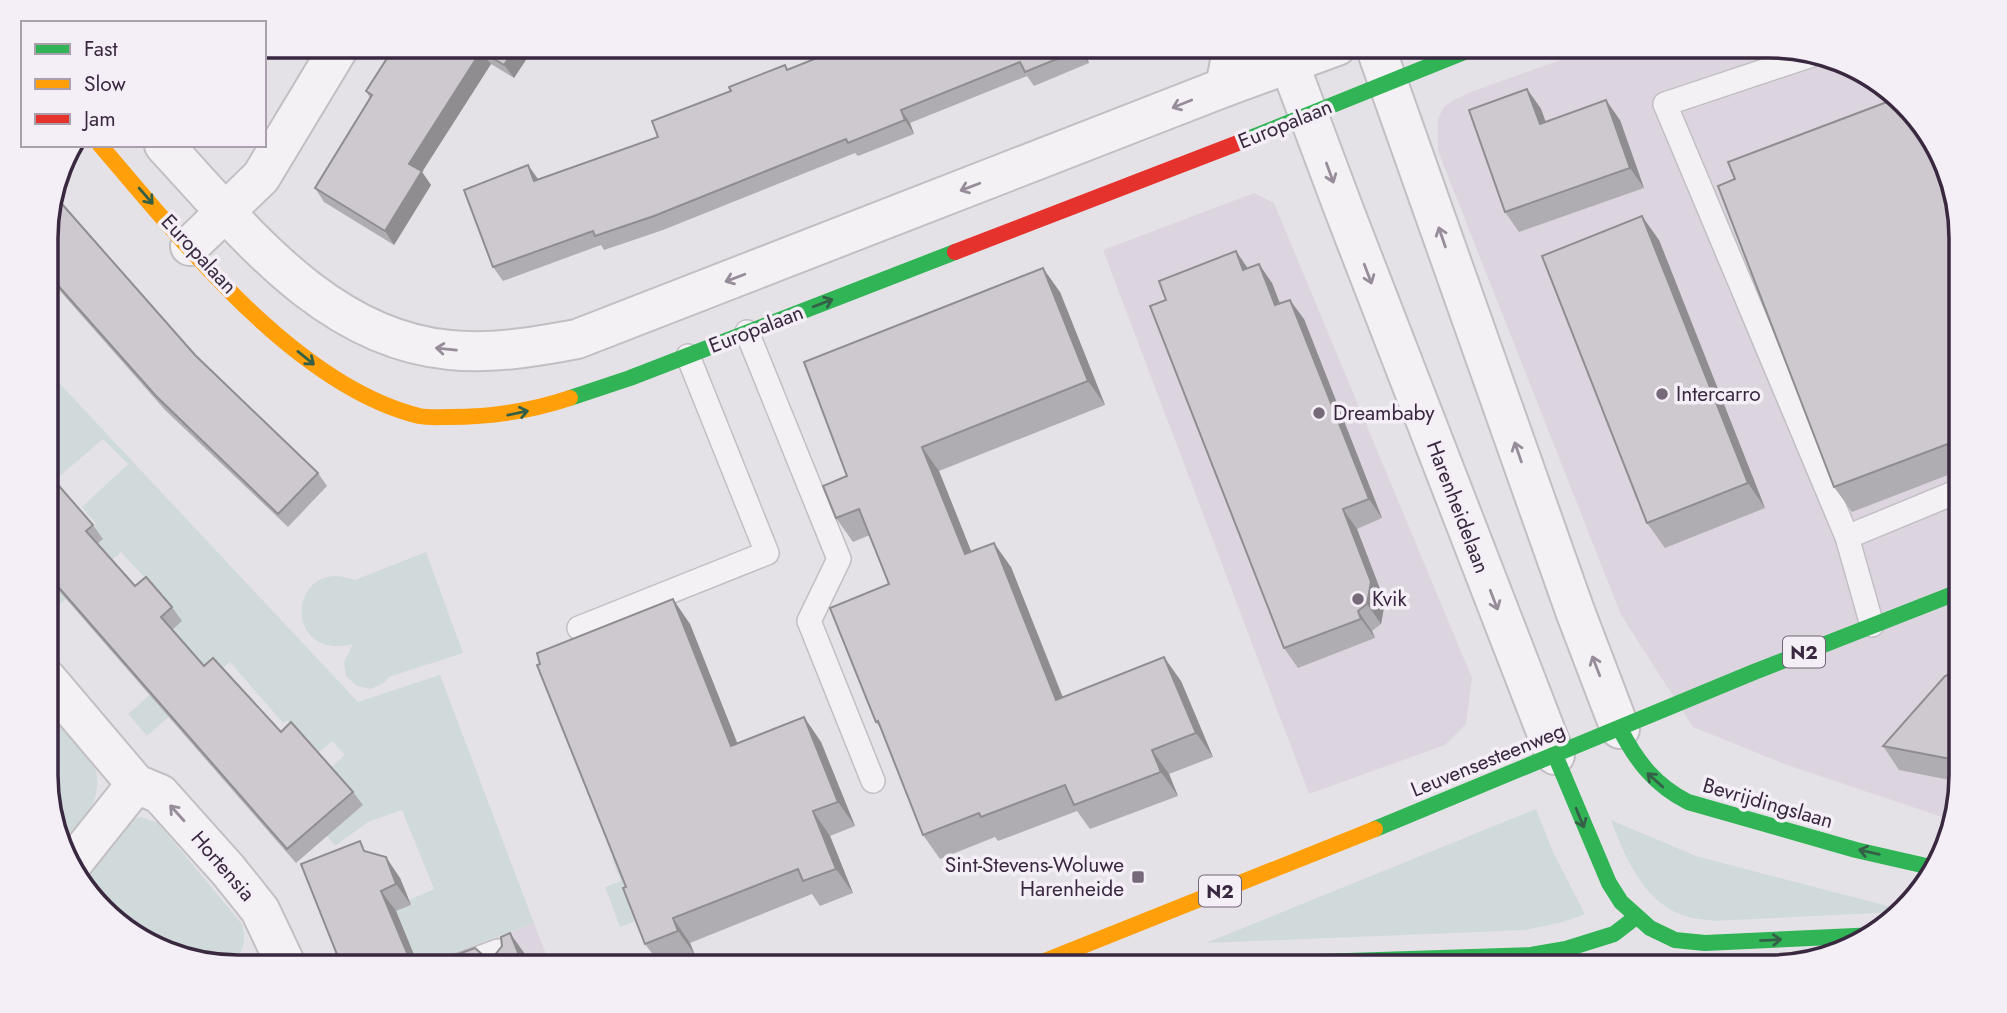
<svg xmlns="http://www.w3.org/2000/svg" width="2007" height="1013" font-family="Jost,sans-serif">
<rect width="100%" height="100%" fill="#e5e2e7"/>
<g fill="#dcd5df">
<path d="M1600,46H1770L1854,65L1922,121L1960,213L1961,776L1951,820L1784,764L1693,727L1621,615L1438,151V119L1443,108L1452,101L1468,93Z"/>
<path d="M1254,193L1274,203L1472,678L1466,724L1445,745L1309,794L1103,250Z"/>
<path d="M534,923L551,967H417Z"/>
</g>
<g fill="#d1dada">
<path d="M46,369L358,702L440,675L534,923L417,967H317L316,965L343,954L411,948L396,911L411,905L409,900L434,889L402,810L368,822L335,846L327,836L362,805L329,769L345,755L332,741L316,755L287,720L283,723L230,662L147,736L128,714L193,657L171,631L172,607L121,552L47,615V599L74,576L96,524L82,507L128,464L103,439L47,487Z"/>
<path d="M426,552L463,653L389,677L384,683L371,689L357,686L346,676L344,662L353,644C280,662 289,554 355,580Z"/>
<path d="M59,712C69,726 87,745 93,761C107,794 84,821 65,844L47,801V716Z"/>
<path d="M1536,809L1553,852L1585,914L1563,922L1526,930L1206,943Z"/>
<path d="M141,817L158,823L242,924C247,941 243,955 229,965L176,953L121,922L85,892L82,884L85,875L130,820Z"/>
<path d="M1611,820L1696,856L1899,909L1897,912L1714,921C1703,919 1692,919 1682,915C1643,901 1624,855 1611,820Z"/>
<path d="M620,855L643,918L620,927L605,887L621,881L612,859Z"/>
</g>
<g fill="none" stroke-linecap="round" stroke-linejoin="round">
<defs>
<g id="lane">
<path d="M1812,55L1665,104L1847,537"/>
<path d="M747,332L839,559L809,621L873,781"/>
<path d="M1872,625L1847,537L1961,490"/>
<path d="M579,628L767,553L688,356"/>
<path d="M457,966L498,951L503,964"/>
</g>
<g id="street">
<path d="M1375,46L1575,611L1620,729"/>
<path d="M1289,63L1344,210L1555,755"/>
<path d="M1225,87L1233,46"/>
<path d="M164,145C243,230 326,339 450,350C493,354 535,347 577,339L1225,87L1337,46"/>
<path d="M190,246L261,177L340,46"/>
<path d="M47,679L136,784L160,794L228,870L260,910L287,967"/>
<path d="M73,863L136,784"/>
</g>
</defs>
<use href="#lane" stroke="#c2bfc4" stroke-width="26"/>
<use href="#street" stroke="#c2bfc4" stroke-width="42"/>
<use href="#lane" stroke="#f3f1f4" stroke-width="23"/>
<use href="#street" stroke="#f3f1f4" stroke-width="38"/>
<g stroke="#30b455" stroke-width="16">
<path d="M1243,141L1479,46"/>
<path d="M570,398L630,378L955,252"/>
<path d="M1620,729C1637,762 1655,785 1688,802L1856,850L1935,868"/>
<path d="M1555,755L1609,883L1621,902L1650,928L1675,940L1705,943L1877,935"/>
<path d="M1375,829L1754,672L1961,591"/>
<path d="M1161,967L1531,955L1566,949L1614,934L1636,917"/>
</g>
<g stroke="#ff9f0a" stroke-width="16">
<path d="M100,145C181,239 294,385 419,416C429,418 440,417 450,417C492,417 531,411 570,398"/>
<path d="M1030,967L1375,829"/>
</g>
<path stroke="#e5322d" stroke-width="16" d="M955,252L1243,141"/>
</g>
<g fill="#b0adb2">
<path d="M395,46H535L514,78L491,64L422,172L431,185L394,245L324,202L315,188L370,98L366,91Z"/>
<path d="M847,46H1082L1089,63L1034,86L1027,76L910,123L914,134L858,156L855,153L663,230L604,250L601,245L503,281L493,267L538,180L658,137L731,91Z"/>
<path d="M1527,89L1541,109L1546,122L1620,120L1644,188L1519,232L1505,212Z"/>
<path d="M1735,179L1960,213L1961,470L1852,512L1834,487Z"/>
<path d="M46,224L195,355L318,473L327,486L288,527L165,410L46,275Z"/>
<path d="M1659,240L1765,508L1665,548L1647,523Z"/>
<path d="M1248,268L1272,283L1280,303L1304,319L1382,518L1357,529L1385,602L1381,624L1372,631L1375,638L1298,668L1284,648Z"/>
<path d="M1060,292L1105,405L939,471L971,552L1011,567L1063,697L1181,681L1213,757L1169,774L1178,796L1090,829L1077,811L998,841L995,837L940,859L923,835L883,732L876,722L889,584L870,535L853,542L836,518L847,476Z"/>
<path d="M46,471L93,525L103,539L97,544L135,586L172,607L182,621L172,630L204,666L281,732L353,792L363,805L296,863L47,577Z"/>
<path d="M690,624L737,743L804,717L821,742L855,826L830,836L853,893L820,906L812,894L690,943L695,955L662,967L645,944L626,887Z"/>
<path d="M1961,669V776L1960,782L1899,770L1883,746Z"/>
<path d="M368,852L400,878L411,905L396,911L419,967H342Z"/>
</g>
<g fill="#908d91">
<path d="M517,46H535L514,78L504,65Z"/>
<path d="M1078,46H1082L1089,63L1079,50Z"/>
<path d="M481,51L491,64L422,172L431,185L394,245L385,231L409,164Z"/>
<path d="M1527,89L1541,109L1553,143L1540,124Z"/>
<path d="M1606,100L1620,120L1644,188L1630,168Z"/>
<path d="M901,110L910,123L914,134L905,120Z"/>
<path d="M528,165L538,179L534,181Z"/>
<path d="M1642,216L1659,240L1765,508L1748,483Z"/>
<path d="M1236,251L1249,270H1243Z"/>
<path d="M1259,264L1272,283L1288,325L1275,305Z"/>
<path d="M1043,268L1060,292L1105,405L1088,381Z"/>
<path d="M1290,300L1304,319L1382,518L1369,499Z"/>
<path d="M922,447L939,471L982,578L965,554Z"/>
<path d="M1343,509L1357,529L1385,602L1381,624L1367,604Z"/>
<path d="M994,543L1011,567L1073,724L1056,700Z"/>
<path d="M673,599L690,624L748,770L731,746Z"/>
<path d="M1358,611L1372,631L1375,638L1361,619Z"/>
<path d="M1164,657L1181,681L1213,757L1196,733Z"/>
<path d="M804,717L821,742L855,826L838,802Z"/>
<path d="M1152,750L1169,774L1178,796L1161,772Z"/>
<path d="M813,811L830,836L853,893L836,869Z"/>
<path d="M386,857L400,878L411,905L396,884Z"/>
<path d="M381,891L396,911L419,967H413Z"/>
<path d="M673,918L690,943L695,955L678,931Z"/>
<path d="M510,933L525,954L530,967H524Z"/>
</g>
<g fill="#cdc9cf" stroke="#908d91" stroke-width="2">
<path d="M395,46H517L504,65L481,51L409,164L422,171L385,231L315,188L372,95L366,91Z"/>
<path d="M847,46H1078L1079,50L1025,72L1020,62L901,110L905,120L848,143L846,139L654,216L595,236L593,231L493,267L464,190L528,165L534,181L658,137L652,121L731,91L729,87L785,65L787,70Z"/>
<path d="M1527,89L1540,124L1606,100L1630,168L1505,212L1469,110Z"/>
<path d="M1895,99L1922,121L1960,213L1961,439L1834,487L1718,186L1735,179L1728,162Z"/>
<path d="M54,195L195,355L318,473L278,514L156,396L46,272V224Z"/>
<path d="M1642,216L1748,483L1647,523L1542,256Z"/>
<path d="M1236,251L1243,270L1259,264L1275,305L1290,300L1369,499L1343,509L1371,582L1367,604L1358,611L1361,619L1284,648L1150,306L1166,300L1159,281Z"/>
<path d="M1043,268L1088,381L922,447L965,554L994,543L1056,700L1164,657L1196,733L1152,750L1161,772L1074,805L1065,785L981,817L979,813L923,835L878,721L876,722L830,608L889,584L859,509L836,518L823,486L847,476L804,362Z"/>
<path d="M46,471L93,525L86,531L135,586L146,577L172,607L161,617L204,666L213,658L281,732L291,722L353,792L287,849L47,574Z"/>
<path d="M673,599L731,746L804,717L838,802L813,811L836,869L803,881L798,869L673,918L678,931L645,944L623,888L626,887L537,665L540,664L537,653Z"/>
<path d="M1961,669V761L1883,746L1945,676Z"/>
<path d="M360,841L364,851L386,857L396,884L381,891L413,967H342L301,864Z"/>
<path d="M510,933L524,967H423L475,948L485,957L494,956L502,946L501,937Z"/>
</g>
<defs><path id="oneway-shaft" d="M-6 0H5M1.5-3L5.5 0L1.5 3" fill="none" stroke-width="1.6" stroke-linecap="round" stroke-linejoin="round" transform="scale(1.75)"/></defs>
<g stroke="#968c9a">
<use href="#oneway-shaft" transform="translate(1182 104) rotate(158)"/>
<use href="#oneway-shaft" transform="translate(1330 173) rotate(70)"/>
<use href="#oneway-shaft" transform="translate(970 187) rotate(159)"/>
<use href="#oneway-shaft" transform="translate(1442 237) rotate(-109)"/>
<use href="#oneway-shaft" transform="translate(1368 274) rotate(69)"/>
<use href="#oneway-shaft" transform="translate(735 278) rotate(159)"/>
<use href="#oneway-shaft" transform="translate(446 349) rotate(-174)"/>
<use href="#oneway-shaft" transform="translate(1518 452) rotate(-109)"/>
<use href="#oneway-shaft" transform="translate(1494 600) rotate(69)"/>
<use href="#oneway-shaft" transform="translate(1596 666) rotate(-111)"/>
<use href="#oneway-shaft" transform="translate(177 813) rotate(-132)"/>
</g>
<g stroke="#356048">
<use href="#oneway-shaft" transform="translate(146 196) rotate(49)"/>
<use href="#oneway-shaft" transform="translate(823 303) rotate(-21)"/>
<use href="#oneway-shaft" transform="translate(306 358) rotate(39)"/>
<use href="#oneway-shaft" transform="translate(518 413) rotate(-12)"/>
<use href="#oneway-shaft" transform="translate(1655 780) rotate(-138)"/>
<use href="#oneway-shaft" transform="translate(1580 818) rotate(68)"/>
<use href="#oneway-shaft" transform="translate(1869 852) rotate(-167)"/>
<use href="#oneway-shaft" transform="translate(1771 940) rotate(-3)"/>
</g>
<g fill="#75697a" stroke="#f4eff6" stroke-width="2.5">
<circle cx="1662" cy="394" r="7"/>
<circle cx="1319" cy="413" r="7"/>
<circle cx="1358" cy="599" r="7"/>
<rect x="1131" y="870" width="14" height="14" rx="3.5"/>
</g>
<g text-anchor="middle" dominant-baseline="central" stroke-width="7" stroke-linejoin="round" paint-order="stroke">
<g fill="#f4eff6" stroke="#716477" stroke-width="2">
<rect x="1783" y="636.5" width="42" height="31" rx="5"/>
<rect x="1199" y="875.5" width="42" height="31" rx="5"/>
</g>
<g font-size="19" font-weight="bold" fill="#392840">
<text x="1804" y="652">N2</text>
<text x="1220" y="891">N2</text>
</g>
<g font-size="21" fill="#392840" stroke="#f4eff6">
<text transform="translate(1285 124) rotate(-22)">Europalaan</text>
<text transform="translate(199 254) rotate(47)">Europalaan</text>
<text transform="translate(756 329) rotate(-21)">Europalaan</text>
<text transform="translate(1458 507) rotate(69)">Harenheidelaan</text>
<text transform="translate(1488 760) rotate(-22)">Leuvensesteenweg</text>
<text transform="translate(1768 803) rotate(16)">Bevrijdingslaan</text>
<text transform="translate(223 866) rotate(49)">Hortensia</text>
</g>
<g font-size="21" fill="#392840" stroke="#f4eff6" text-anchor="start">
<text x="1676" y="394">Intercarro</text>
<text x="1333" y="413">Dreambaby</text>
<text x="1372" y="599">Kvik</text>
<text x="1124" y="865" text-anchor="end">Sint-Stevens-Woluwe<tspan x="1124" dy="24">Harenheide</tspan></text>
</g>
</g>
<path d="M0 0H2007V1013H0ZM238 58H1769A180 180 0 0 1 1949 238V775A180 180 0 0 1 1769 955H238A180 180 0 0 1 58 775V238A180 180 0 0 1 238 58Z" fill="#f4eff6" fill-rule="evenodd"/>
<path fill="none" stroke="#392840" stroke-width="3.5" d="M238 58H1769A180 180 0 0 1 1949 238V775A180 180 0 0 1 1769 955H238A180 180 0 0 1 58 775V238A180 180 0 0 1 238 58Z"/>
<rect x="21" y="21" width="245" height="126" fill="#f4eff6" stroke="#a99fad" stroke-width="2"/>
<rect x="35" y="44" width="35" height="10" fill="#30b455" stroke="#a99fad" stroke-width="2"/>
<text x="84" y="56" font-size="21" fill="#392840">Fast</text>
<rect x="35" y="79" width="35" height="10" fill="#ff9f0a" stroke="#a99fad" stroke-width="2"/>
<text x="84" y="91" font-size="21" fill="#392840">Slow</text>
<rect x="35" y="114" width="35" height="10" fill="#e5322d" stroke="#a99fad" stroke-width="2"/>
<text x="84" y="126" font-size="21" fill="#392840">Jam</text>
</svg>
